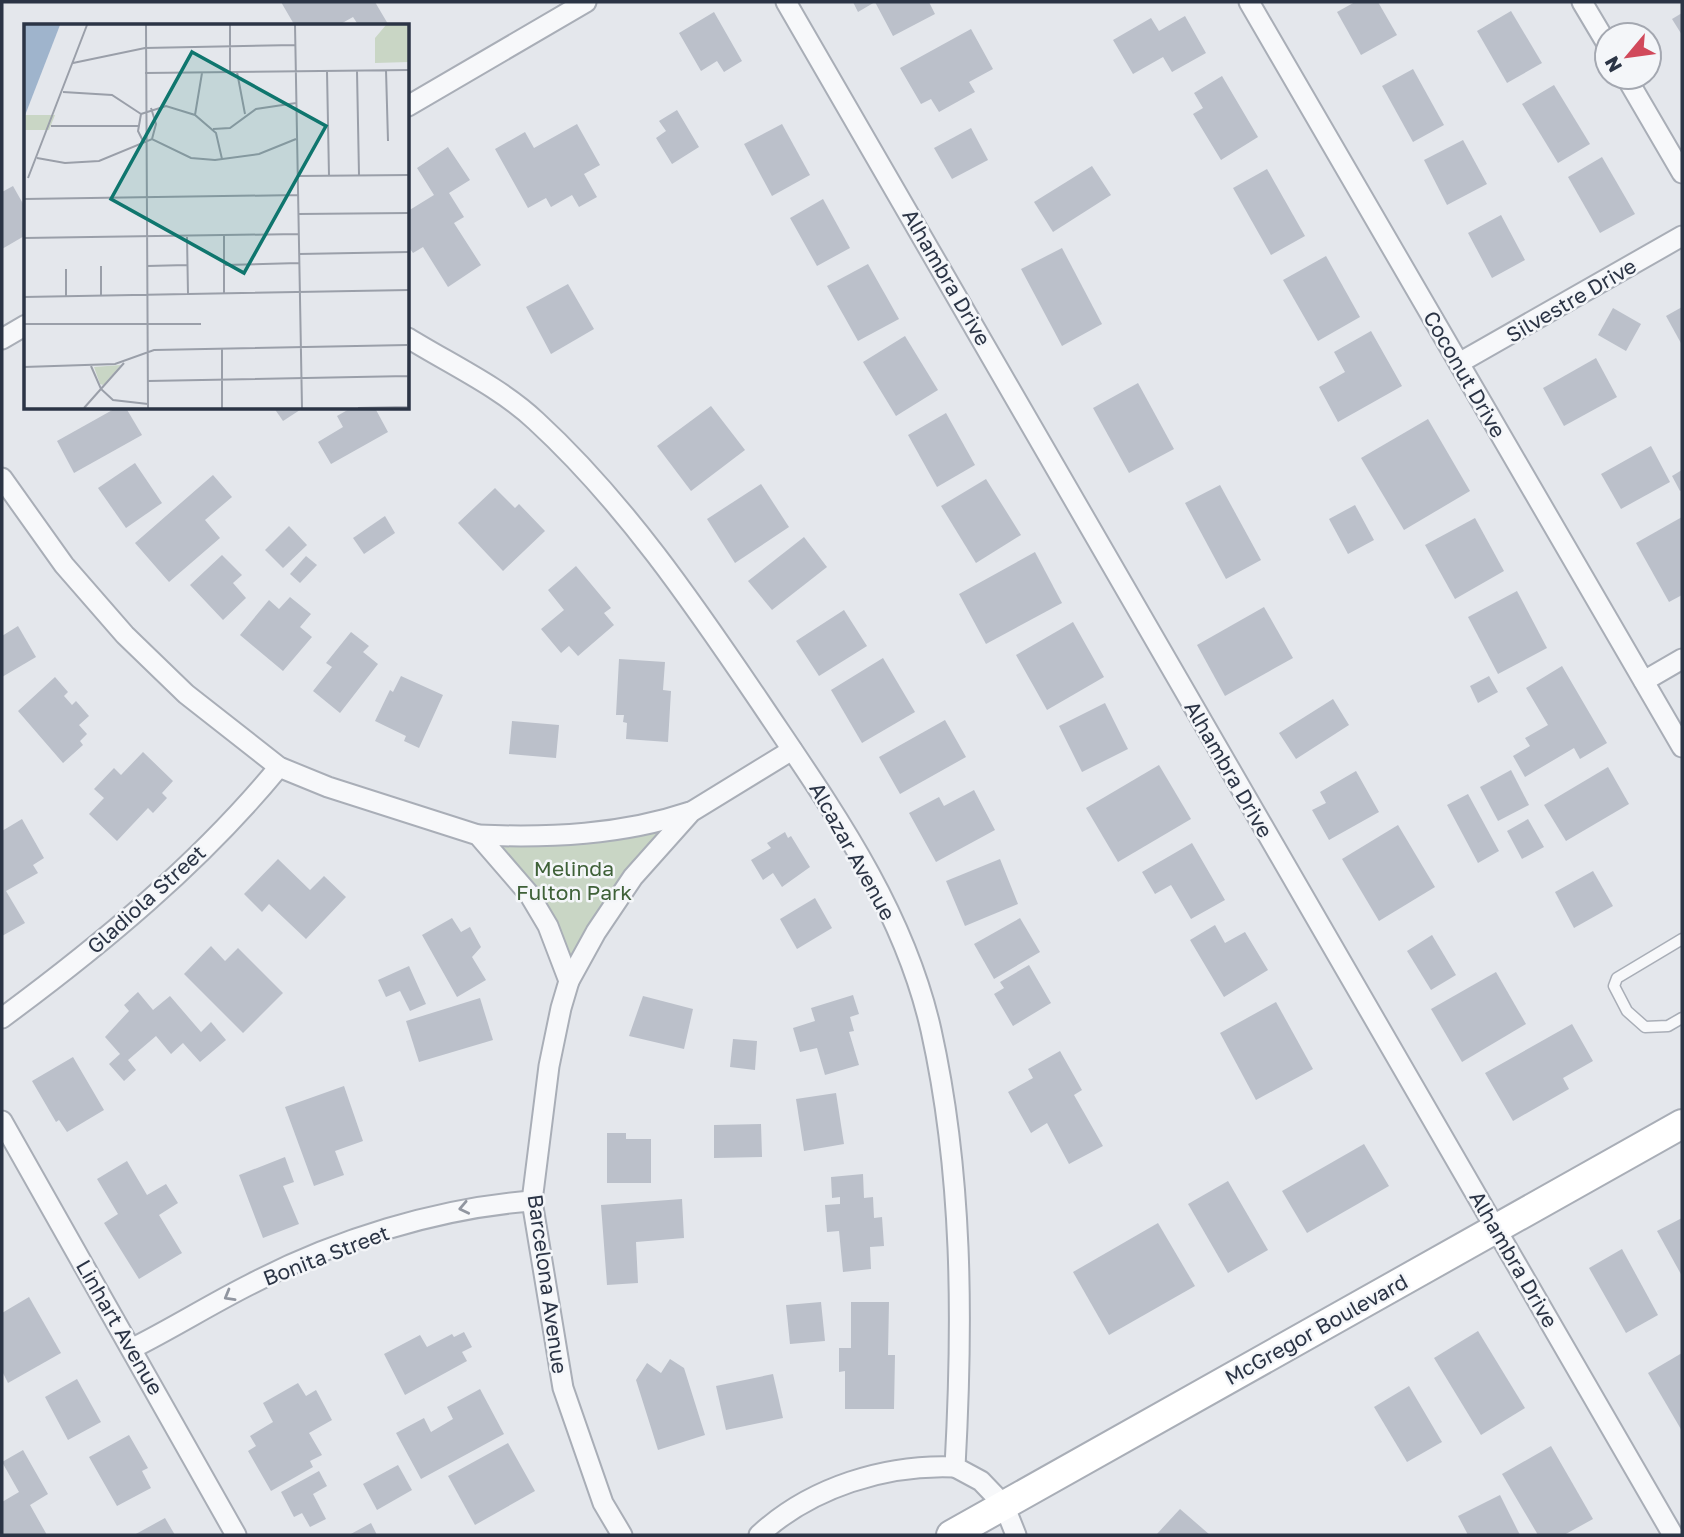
<svg xmlns="http://www.w3.org/2000/svg" width="1684" height="1537" font-family="'Golos Text',sans-serif">
<rect width="100%" height="100%" fill="#e4e7ec"/>
<path fill="#c9d6c5" d="M691,812L569,981L548,926L478,835L521,836Z"/>
<g fill="#bbc0ca">
<path d="M281,2H375L388,24L359,26L353,17L337,26H295Z"/>
<path d="M853,2H929L935,14L893,36L875,2L858,12Z"/>
<path d="M1355,2H1378L1397,35L1361,55L1337,12Z"/>
<path d="M1511,11L1542,63L1507,83L1477,31Z"/>
<path d="M714,12L742,61L724,72L717,61L701,71L679,33Z"/>
<path d="M1682,13V35L1672,19Z"/>
<path d="M1185,16L1206,53L1172,72L1163,57L1133,74L1113,40L1151,18L1159,31Z"/>
<path d="M971,29L993,69L969,82L975,92L939,112L931,99L921,104L900,68Z"/>
<path d="M1413,69L1444,125L1413,142L1382,86Z"/>
<path d="M1222,76L1258,137L1221,160L1193,114L1203,108L1194,93Z"/>
<path d="M1554,85L1590,144L1558,163L1522,104Z"/>
<path d="M677,110L699,147L672,164L656,138L666,131L659,121Z"/>
<path d="M577,124L600,165L584,174L597,197L579,207L572,195L551,207L546,198L528,208L495,149L525,132L534,148Z"/>
<path d="M782,124L810,175L772,196L744,144Z"/>
<path d="M971,128L988,160L952,179L934,148Z"/>
<path d="M1463,140L1487,184L1447,205L1424,160Z"/>
<path d="M448,147L470,180L449,193L464,217L454,223L481,265L448,287L423,247L413,253L408,246V211L434,195L417,168Z"/>
<path d="M1602,157L1635,214L1600,233L1568,177Z"/>
<path d="M1092,166L1111,195L1053,232L1034,202Z"/>
<path d="M1267,169L1305,236L1271,255L1233,188Z"/>
<path d="M13,186L26,209V235L2,249V192Z"/>
<path d="M823,199L850,248L817,266L790,218Z"/>
<path d="M1501,215L1525,260L1492,278L1468,233Z"/>
<path d="M1062,248L1102,324L1062,346L1021,269Z"/>
<path d="M1326,256L1360,317L1318,341L1283,280Z"/>
<path d="M868,264L899,319L858,341L827,286Z"/>
<path d="M568,284L594,329L551,354L526,307Z"/>
<path d="M1682,307V345L1666,316Z"/>
<path d="M1613,308L1641,324L1626,351L1598,335Z"/>
<path d="M1371,331L1402,386L1338,422L1319,387L1345,372L1334,352Z"/>
<path d="M905,336L938,390L896,416L863,362Z"/>
<path d="M1596,358L1617,397L1564,426L1543,388Z"/>
<path d="M1138,383L1174,449L1129,473L1093,408Z"/>
<path d="M711,406L745,450L691,491L657,446Z"/>
<path d="M116,408H126L142,435L74,473L57,441Z"/>
<path d="M274,408H303L283,421Z"/>
<path d="M351,408H375L388,432L331,464L318,442L343,427L337,416Z"/>
<path d="M946,413L975,465L937,487L908,435Z"/>
<path d="M1428,419L1470,491L1404,530L1361,458Z"/>
<path d="M1651,446L1670,482L1621,509L1601,474Z"/>
<path d="M135,463L162,503L126,528L98,488Z"/>
<path d="M1682,470V490L1680,491L1672,476Z"/>
<path d="M213,475L232,497L205,520L220,538L169,582L135,543Z"/>
<path d="M986,479L1021,535L976,563L941,506Z"/>
<path d="M761,484L789,527L735,563L707,519Z"/>
<path d="M1220,485L1261,560L1226,579L1185,503Z"/>
<path d="M495,488L515,508L519,504L545,531L503,571L458,523Z"/>
<path d="M1355,505L1374,540L1348,554L1329,519Z"/>
<path d="M385,516L395,533L364,554L353,538Z"/>
<path d="M1682,517V595L1669,602L1636,543Z"/>
<path d="M1475,518L1504,571L1455,599L1425,545Z"/>
<path d="M289,526L307,545L283,568L265,550Z"/>
<path d="M804,537L827,567L772,610L748,581Z"/>
<path d="M1035,552L1062,603L986,644L959,594Z"/>
<path d="M222,555L242,575L233,583L246,598L223,620L190,585Z"/>
<path d="M306,556L317,565L300,583L290,574Z"/>
<path d="M576,566L611,608L604,613L614,625L578,656L569,646L561,653L541,629L564,610L548,590Z"/>
<path d="M1517,591L1547,648L1498,674L1468,617Z"/>
<path d="M290,597L311,614L300,627L312,637L283,671L240,635L269,600L279,609Z"/>
<path d="M1264,607L1293,658L1225,696L1197,645Z"/>
<path d="M844,610L867,646L819,676L796,641Z"/>
<path d="M1073,622L1104,677L1047,710L1016,655Z"/>
<path d="M18,626L36,657L2,677V636Z"/>
<path d="M351,632L369,646L363,652L378,664L340,713L313,691L332,667L326,663Z"/>
<path d="M883,658L915,712L862,743L831,690Z"/>
<path d="M619,659L665,662L663,690L671,691L668,742L626,739L627,723L623,722L624,715H616Z"/>
<path d="M1562,666L1607,743L1580,759L1574,748L1525,777L1513,756L1530,746L1525,738L1548,725L1526,688Z"/>
<path d="M401,676L443,695L419,748L404,741L406,736L375,721L390,690L393,692Z"/>
<path d="M1489,676L1498,692L1478,703L1470,686Z"/>
<path d="M55,677L68,692L64,696L72,705L76,701L89,716L79,725L87,734L80,741L83,745L63,763L18,711Z"/>
<path d="M1333,699L1349,725L1296,759L1279,733Z"/>
<path d="M1105,703L1128,749L1082,772L1059,726Z"/>
<path d="M945,720L966,757L900,794L879,757Z"/>
<path d="M512,721L559,725L556,758L509,754Z"/>
<path d="M143,752L173,781L162,793L167,798L153,813L148,808L117,841L89,814L104,798L94,789L114,768L121,775Z"/>
<path d="M1159,765L1191,819L1118,862L1086,808Z"/>
<path d="M1608,767L1629,804L1566,841L1544,805Z"/>
<path d="M1511,770L1529,805L1498,821L1480,787Z"/>
<path d="M1356,771L1379,812L1329,840L1312,810L1326,803L1320,792Z"/>
<path d="M974,790L995,830L936,862L909,813L939,797L944,806Z"/>
<path d="M1468,794L1499,851L1478,863L1447,805Z"/>
<path d="M22,819L44,858L33,865L38,873L6,891L25,923L2,936V831Z"/>
<path d="M1528,819L1544,847L1522,859L1507,831Z"/>
<path d="M1398,825L1435,887L1379,921L1342,859Z"/>
<path d="M785,832L788,838L791,836L810,867L782,887L773,873L763,880L751,860L771,848L767,843Z"/>
<path d="M1192,843L1225,900L1191,919L1171,885L1155,894L1142,872Z"/>
<path d="M278,859L310,890L324,876L346,897L306,939L269,904L262,912L244,894Z"/>
<path d="M1000,859L1018,904L965,926L946,881Z"/>
<path d="M1593,871L1613,906L1574,928L1555,892Z"/>
<path d="M815,898L832,928L797,949L780,919Z"/>
<path d="M452,918L461,932L470,927L481,947L472,957L486,980L457,997L422,935Z"/>
<path d="M1020,918L1040,952L994,979L974,944Z"/>
<path d="M1215,925L1225,943L1245,932L1268,970L1224,997L1190,940Z"/>
<path d="M1432,935L1456,975L1431,990L1407,951Z"/>
<path d="M211,946L225,961L238,948L283,993L243,1033L184,974Z"/>
<path d="M1029,965L1051,1003L1013,1026L994,994L1004,988L1000,982Z"/>
<path d="M409,966L426,1004L410,1011L400,991L386,997L378,980Z"/>
<path d="M1496,972L1526,1024L1462,1062L1431,1009Z"/>
<path d="M138,992L153,1010L170,996L201,1032L211,1022L226,1040L200,1062L183,1043L171,1054L156,1036L128,1060L136,1070L124,1081L109,1064L120,1054L105,1037L129,1011L124,1005Z"/>
<path d="M853,995L859,1014L850,1017L854,1031L849,1032L859,1065L825,1075L817,1048L800,1052L793,1028L815,1021L811,1008Z"/>
<path d="M643,996L693,1009L684,1049L629,1036Z"/>
<path d="M480,998L493,1040L419,1062L406,1021Z"/>
<path d="M1276,1002L1313,1069L1256,1100L1220,1033Z"/>
<path d="M1572,1024L1593,1061L1563,1078L1569,1089L1513,1121L1485,1073Z"/>
<path d="M733,1039L757,1041L755,1070L730,1067Z"/>
<path d="M1060,1051L1082,1090L1074,1095L1103,1146L1069,1164L1047,1123L1031,1133L1008,1092L1033,1078L1028,1069Z"/>
<path d="M73,1057L104,1110L67,1132L59,1120L56,1122L32,1081Z"/>
<path d="M344,1086L363,1141L335,1151L344,1175L314,1186L285,1107Z"/>
<path d="M836,1093L844,1144L804,1151L796,1099Z"/>
<path d="M761,1124L762,1157L714,1158V1125Z"/>
<path d="M607,1133H626V1139H651V1183H607Z"/>
<path d="M1364,1144L1389,1186L1307,1233L1282,1191Z"/>
<path d="M285,1157L294,1182L283,1186L299,1224L263,1238L239,1175Z"/>
<path d="M127,1161L147,1195L166,1184L178,1203L159,1215L182,1253L139,1279L104,1223L118,1214L97,1179Z"/>
<path d="M863,1174L864,1198L873,1197L874,1218L882,1217L884,1246L870,1247L871,1269L843,1272L839,1231L827,1232L825,1205L840,1204V1197L832,1198L831,1177Z"/>
<path d="M1228,1181L1268,1250L1228,1273L1188,1204Z"/>
<path d="M682,1199L684,1238L636,1242L638,1283L607,1285L601,1205Z"/>
<path d="M1682,1218V1276L1657,1231Z"/>
<path d="M1158,1223L1195,1286L1109,1335L1073,1272Z"/>
<path d="M1622,1249L1658,1315L1626,1333L1589,1268Z"/>
<path d="M29,1297L61,1353L8,1383L2,1371V1313Z"/>
<path d="M821,1302L825,1341L790,1344L786,1305Z"/>
<path d="M851,1302H889L888,1355H895L894,1409H845V1371L839,1372V1348H851Z"/>
<path d="M1478,1331L1525,1408L1481,1435L1434,1358Z"/>
<path d="M464,1332L472,1347L462,1352L467,1361L405,1395L384,1354L420,1335L427,1347L452,1334L454,1337Z"/>
<path d="M1682,1353V1431L1648,1373Z"/>
<path d="M670,1359L684,1368L705,1435L658,1450L636,1380L647,1363L661,1373Z"/>
<path d="M773,1374L783,1418L726,1430L716,1386Z"/>
<path d="M77,1379L101,1422L68,1440L45,1397Z"/>
<path d="M298,1383L306,1396L316,1390L332,1420L309,1433L322,1455L310,1461L313,1467L271,1491L248,1451L256,1446L250,1436L273,1422L263,1403Z"/>
<path d="M1409,1386L1442,1442L1407,1462L1374,1407Z"/>
<path d="M480,1389L504,1434L421,1479L396,1433L424,1418L431,1432L453,1419L447,1407Z"/>
<path d="M129,1435L148,1468L142,1471L151,1488L117,1506L89,1457Z"/>
<path d="M508,1443L535,1491L475,1525L448,1476Z"/>
<path d="M1551,1446L1593,1519L1564,1535H1538L1502,1474Z"/>
<path d="M23,1450L48,1494L30,1505L47,1535H2V1502L19,1492L2,1462Z"/>
<path d="M398,1465L412,1490L377,1510L363,1484Z"/>
<path d="M319,1471L327,1486L313,1494L326,1519L310,1527L302,1513L294,1517L281,1492Z"/>
<path d="M1500,1495L1520,1535H1468L1458,1516Z"/>
<path d="M1180,1509L1210,1535H1156Z"/>
<path d="M165,1518L175,1535H134Z"/>
<path d="M371,1523L377,1535H349Z"/>
</g>
<g fill="none" stroke-linecap="round" stroke-linejoin="round">
<defs>
<path id="lane" d="M1682,939L1617,978L1614,986L1627,1011L1645,1027L1668,1026L1682,1018"/>
<g id="street">
<path d="M786,2L1673,1535"/>
<path d="M1249,2L1682,747"/>
<path d="M1582,2L1607,44"/>
<path d="M1626,77L1682,173"/>
<path d="M408,106L586,2"/>
<path d="M408,338C450,364 500,387 536,421C624,502 693,603 760,702C829,805 903,906 931,1030C963,1174 963,1321 955,1467L981,1481L1004,1505L1016,1535"/>
<path d="M2,339L26,325"/>
<path d="M1459,363L1682,236"/>
<path d="M2,478L64,565L125,635L186,694L279,767L328,787L478,835L529,894L548,926L569,981"/>
<path d="M1644,681L1682,659"/>
<path d="M478,835C549,838 622,835 690,812"/>
<path d="M2,1018C101,945 200,863 279,767"/>
<path d="M2,1121L236,1535"/>
<path d="M133,1348C173,1328 211,1304 251,1284C335,1240 438,1208 532,1201"/>
<path d="M622,1535L603,1503L563,1388L532,1201L549,1066L561,1008L569,981L596,932L633,877L691,812L792,750"/>
<path d="M759,1535C811,1487 886,1464 955,1467"/>
</g>
<path id="secondary" d="M951,1535L1682,1124"/>
</defs>
<use href="#lane" stroke="#a9aeb7" stroke-width="13"/>
<use href="#street" stroke="#a9aeb7" stroke-width="23"/>
<use href="#secondary" stroke="#a9aeb7" stroke-width="32"/>
<use href="#lane" stroke="#f7f8fa" stroke-width="10"/>
<use href="#street" stroke="#f7f8fa" stroke-width="19"/>
<use href="#secondary" stroke="#fff" stroke-width="28"/>
</g>
<defs><path id="oneway-chevron" d="M-2-3.5L2.5 0L-2 3.5" fill="none" stroke-width="1.6" stroke-linecap="round" stroke-linejoin="round" transform="scale(1.75)"/></defs>
<g stroke="#9196a0">
<use href="#oneway-chevron" transform="translate(464 1208) rotate(168)"/>
<use href="#oneway-chevron" transform="translate(229 1296) rotate(150)"/>
</g>
<g text-anchor="middle" dominant-baseline="central" stroke-width="5" stroke-linejoin="round" paint-order="stroke">
<g font-size="21" fill="#2b3445" stroke="#f4f6f9">
<text transform="translate(947 277) rotate(60)">Alhambra Drive</text>
<text transform="translate(1571 300) rotate(-30)">Silvestre Drive</text>
<text transform="translate(1465 374) rotate(60)">Coconut Drive</text>
<text transform="translate(1229 769) rotate(60)">Alhambra Drive</text>
<text transform="translate(853 851) rotate(61)">Alcazar Avenue</text>
<text transform="translate(146 899) rotate(-42)">Gladiola Street</text>
<text transform="translate(326 1255) rotate(-21)">Bonita Street</text>
<text transform="translate(1514 1259) rotate(60)">Alhambra Drive</text>
<text transform="translate(548 1284) rotate(82)">Barcelona Avenue</text>
<text transform="translate(120 1327) rotate(60)">Linhart Avenue</text>
<text transform="translate(1316 1329) rotate(-29)">McGregor Boulevard</text>
</g>
<g font-size="21" fill="#3f6138" stroke="#f4f6f9">
<text x="574" y="868">Melinda<tspan x="574" dy="24">Fulton Park</tspan></text>
</g>
</g>
<g transform="translate(24 24)">
<rect width="385" height="385" fill="#e4e7ec"/>
<path d="M362,1H385V38L351,39V14ZM1,91H31L25,106H0ZM97,341L79,361L76,360L70,343Z" fill="#c9d6c5"/>
<path d="M0,1H36L0,94Z" fill="#9fb4cc"/>
<path fill="none" stroke="#9a9fa9" stroke-width="2" d="M122,1L124,384M206,1V48M271,1L278,384M49,39L121,24L271,21M362,46L364,117M303,47L305,152M333,47L335,151M213,48L221,90M121,49L385,46M39,68L88,71L117,90M127,84L132,100L128,115M117,90L142,82L171,91L192,109L198,135M117,90L114,107L119,117M171,91L178,49M27,102H114M189,105L206,104L232,85L272,79M13,134L41,139L75,137L128,115L167,134L191,136L235,130L272,115M273,152L385,151M4,154L63,1M0,175L274,171M274,190L385,189M200,212V269M163,213L164,270M0,214L274,210M275,230L385,228M200,241L275,239M123,242L163,241M42,245V273M77,250V242V272M0,273L385,266M0,300H177M198,324V384M67,342L77,365L89,376L124,380M0,343L91,340L130,326L383,321M124,357L384,352M60,384L100,339M334,384L384,383M384,384L385,313"/>
<path fill="#0f766e" fill-opacity="0.15" stroke="#0f766e" stroke-width="3.5" d="M168,28L302,102L220,249L87,175Z"/>
<rect width="385" height="385" fill="none" stroke="#2b3445" stroke-width="3.5"/>
</g>
<rect width="1684" height="1537" fill="none" stroke="#2b3445" stroke-width="7"/>
<g transform="translate(1628 56) rotate(241)"><circle r="33" fill="#f4f6f9" stroke="#a4a8b1" stroke-width="2"/>
<path d="M0-5L12 26L0 18L-12 26Z" fill="#d1495b"/>
<text y="-10" font-size="19" font-weight="bold" text-anchor="middle" fill="#2b3445">N</text>
</g>
</svg>
